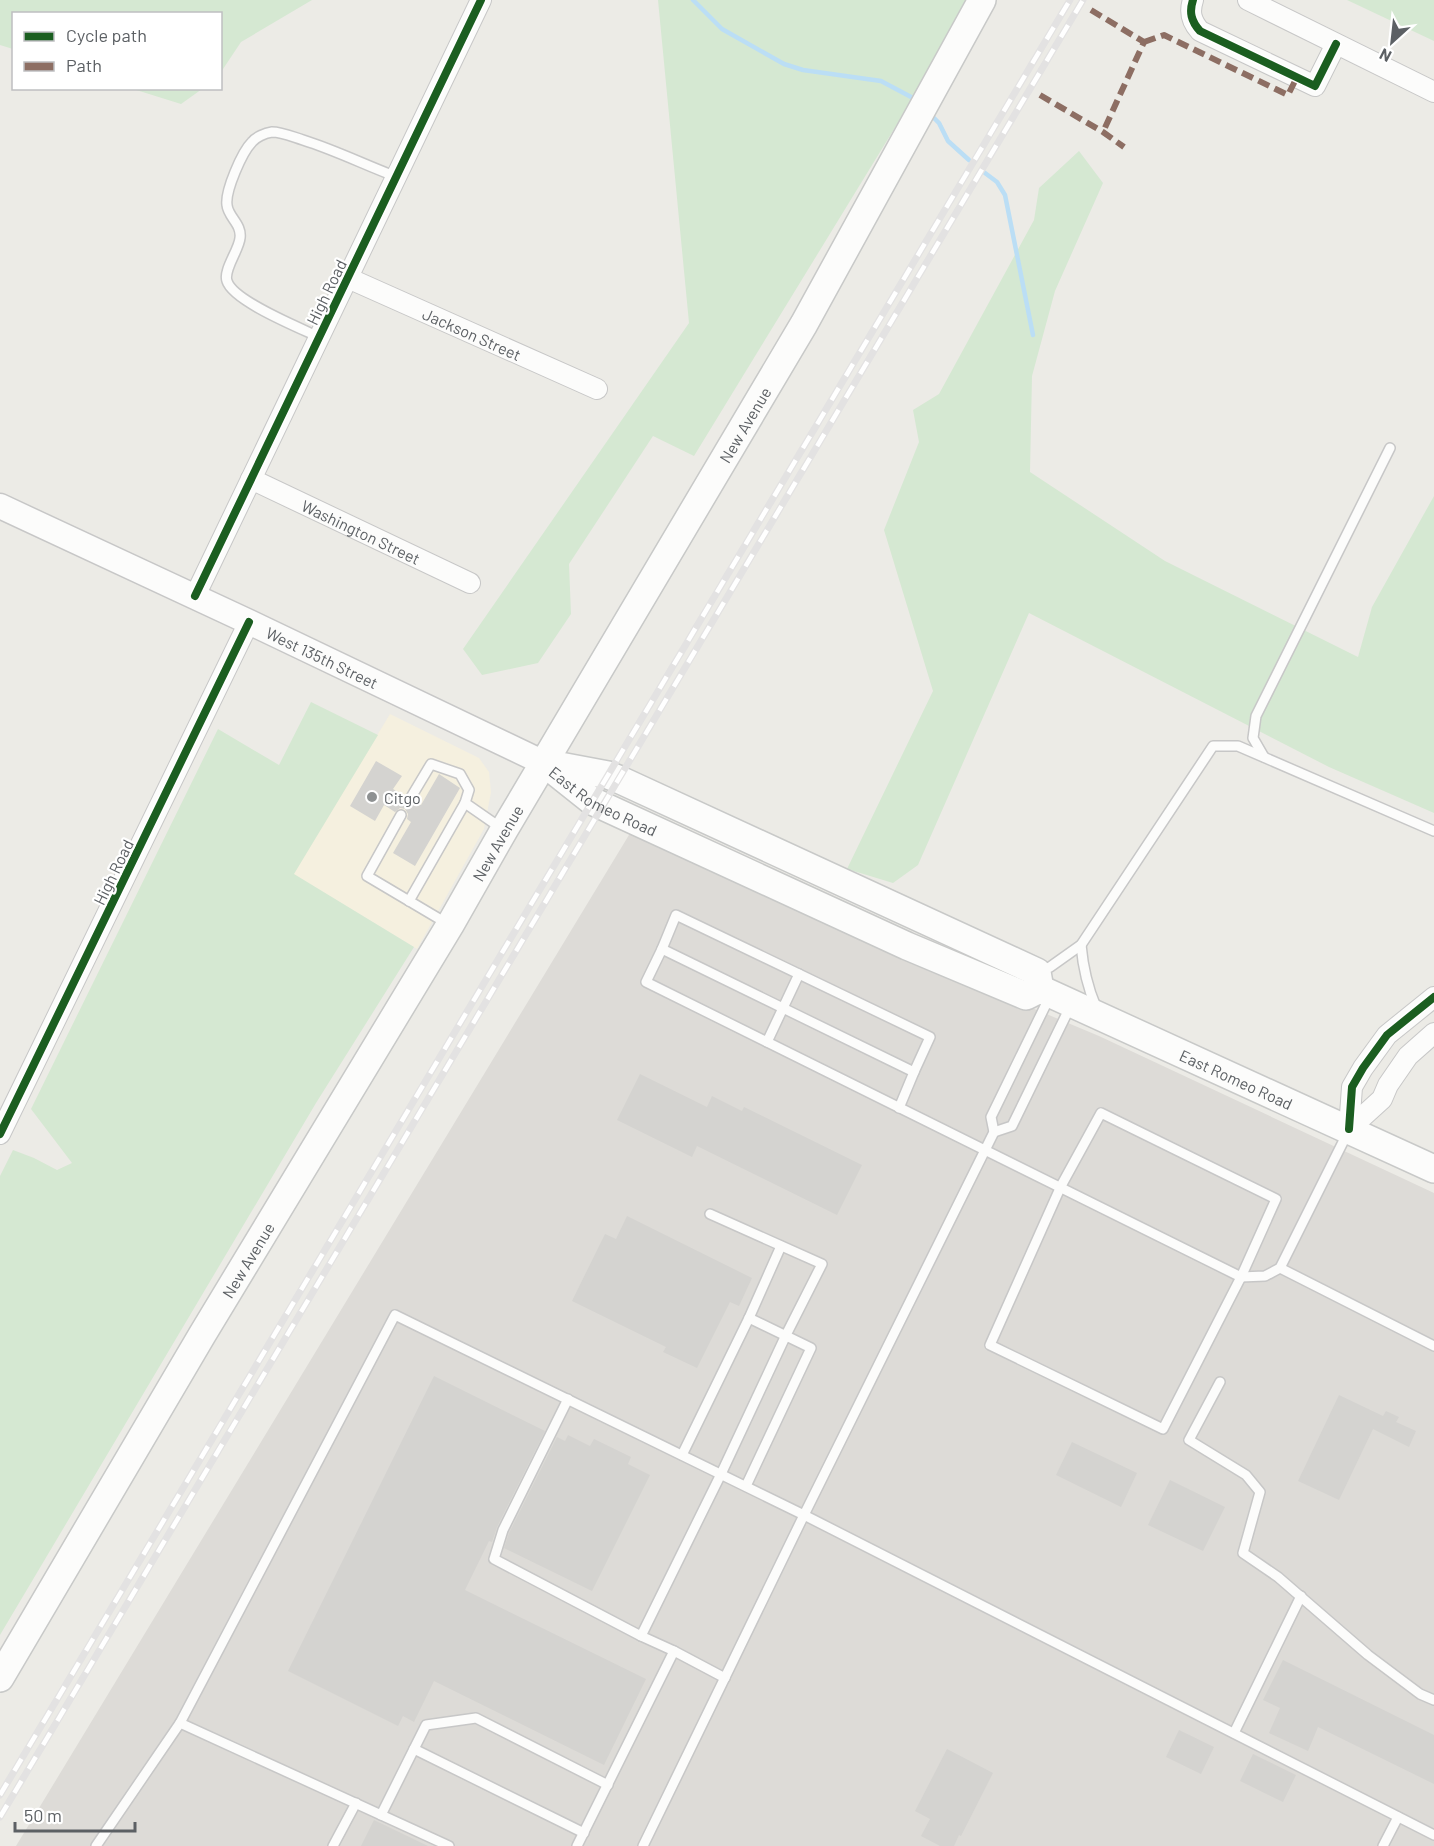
<svg xmlns="http://www.w3.org/2000/svg" width="1434" height="1846" font-family="Barlow,sans-serif">
<rect width="100%" height="100%" fill="#ecebe6"/>
<path fill="#f5f0df" d="M390,714L479,758L489,772L491,792L484,829L417,949L293,874Z"/>
<path fill="#dddbd7" d="M632,830L872,941L1099,1036L1434,1193V1846H16Z"/>
<g fill="#d5e8d2">
<path d="M0,0H312L241,42L221,72L220,14H14L13,49L0,45Z"/>
<path d="M658,0H973L694,456L653,436L569,564L571,614L538,663L482,675L463,649L689,323Z"/>
<path d="M1347,0H1434V41Z"/>
<path d="M133,89L202,88V89L181,104Z"/>
<path d="M1079,151L1103,183L1055,291L1032,376L1030,472L1165,561L1358,657L1372,607L1434,496V813L1329,767L1029,613L918,865L893,883L847,869L933,691L884,530L919,442L913,410L939,394L1034,220L1039,188Z"/>
<path d="M311,702L378,735L294,874L414,947L316,1103L0,1635V1176L13,1150L34,1158L57,1170L72,1163L31,1109L218,729L279,765Z"/>
</g>
<g fill="none" stroke-linecap="round" stroke-linejoin="round">
<g stroke="#bbdef5" stroke-width="4.5">
<path d="M693,0L722,29L784,64L803,70L881,81L913,98"/>
<path d="M930,114L939,123L948,141L969,160"/>
<path d="M985,173L997,182L1005,195L1033,335"/>
</g>
</g>
<g fill="#d4d3d0">
<path d="M376,761L402,776L393,789L404,796V802L407,805H413L416,803L421,805L439,774L460,788L415,866L393,853L411,822L407,819L408,814L405,809L400,808L395,812L384,805L375,821L350,806Z"/>
<path d="M640,1074L707,1107L712,1096L742,1111L744,1107L862,1165L837,1215L697,1146L692,1157L617,1120Z"/>
<path d="M627,1216L752,1278L739,1306L730,1302L697,1368L663,1352L666,1347L572,1301L605,1234L616,1239Z"/>
<path d="M434,1376L545,1431L497,1527L492,1542L489,1541L465,1590L646,1679L604,1765L434,1681L414,1722L403,1716L398,1726L288,1671Z"/>
<path d="M1339,1395L1383,1416L1386,1411L1399,1417L1396,1422L1416,1431L1409,1447L1373,1429L1339,1500L1298,1481Z"/>
<path d="M568,1435L590,1446L594,1439L631,1457L628,1464L650,1475L592,1591L504,1548L509,1533L557,1437L565,1441Z"/>
<path d="M1072,1442L1137,1473L1121,1507L1056,1475Z"/>
<path d="M1170,1480L1225,1507L1203,1551L1148,1525Z"/>
<path d="M1283,1660L1434,1735V1784L1318,1727L1308,1751L1269,1733L1280,1708L1263,1700Z"/>
<path d="M1179,1730L1214,1747L1201,1774L1166,1757Z"/>
<path d="M947,1749L993,1773L961,1836L959,1835L954,1846H940L921,1836L930,1819L915,1811Z"/>
<path d="M1253,1754L1296,1775L1283,1802L1240,1781Z"/>
<path d="M374,1820L428,1846H361Z"/>
</g>
<g fill="none" stroke-linecap="round" stroke-linejoin="round">
<defs>
<g id="service">
<path d="M319,337C300,328 233,301 227,281C223,270 239,250 240,238C242,224 228,217 227,205C225,191 242,152 252,142C256,137 265,133 272,132C282,132 293,137 303,140C335,150 365,165 397,177"/>
<path d="M1264,757L1253,738L1256,716L1390,448"/>
<path d="M410,799L431,764L460,774L469,790L465,803L501,828"/>
<path d="M401,815L367,876L448,924"/>
<path d="M409,901L465,803"/>
<path d="M1081,945C1083,967 1087,986 1096,1007"/>
<path d="M662,949L914,1072L899,1108"/>
<path d="M1038,972L1050,967L1081,945L1213,746H1238L1434,831"/>
<path d="M767,1042L799,974"/>
<path d="M914,1072L930,1037L676,915L662,949L646,982C844,1080 1043,1177 1241,1277L1265,1276L1280,1268L1348,1132"/>
<path d="M1101,1113L1276,1199L1241,1277L1163,1429L990,1345L1061,1186Z"/>
<path d="M994,1132L1012,1126L1071,1005"/>
<path d="M1280,1268L1434,1346"/>
<path d="M1220,1382L1189,1440L1246,1475L1260,1492L1243,1553L1278,1577L1368,1655L1420,1694L1434,1700"/>
<path d="M568,1399L503,1530L494,1559L641,1636L674,1651"/>
<path d="M682,1455L749,1318L781,1246"/>
<path d="M746,1486L811,1348L749,1318"/>
<path d="M641,1636L721,1474L786,1335L822,1264L710,1214"/>
<path d="M180,1723L395,1315L804,1515L1434,1835"/>
<path d="M1234,1733L1301,1596"/>
<path d="M414,1749L584,1833"/>
<path d="M381,1815L426,1725L476,1718L608,1785"/>
<path d="M96,1846L180,1723L449,1846"/>
<path d="M333,1846L356,1803"/>
<path d="M577,1846L674,1651L725,1678"/>
<path d="M643,1846L804,1515L994,1132L991,1117L1050,996"/>
<path d="M1383,1846L1398,1817"/>
</g>
<g id="minor">
<path d="M1193,0C1189,12 1191,21 1200,31L1315,86L1336,44"/>
<path d="M1248,0L1434,92"/>
<path id="s1" d="M348,278L597,389"/>
<path id="s2" d="M251,479L470,583"/>
<path d="M195,596L481,0"/>
<path d="M1349,1129L1352,1087L1363,1068L1387,1035L1434,997"/>
<path d="M1349,1129L1382,1099L1388,1085L1408,1056L1434,1033"/>
<path d="M0,1134L249,622"/>
</g>
<g id="tertiary">
<path id="s3" d="M0,506L249,622L544,763"/>
</g>
<g id="secondary">
<path d="M544,763L608,775L618,779L1037,972L1040,989"/>
<path id="s4" d="M548,766L592,801L907,946L1026,996L1040,989"/>
<path id="s5" d="M1040,989L1434,1169"/>
<path id="s6" d="M0,1678L202,1335L450,925L504,830L804,324L982,0"/>
</g>
</defs>
<use href="#service" stroke="#c7c7c7" stroke-width="12"/>
<use href="#minor" stroke="#c7c7c7" stroke-width="22"/>
<use href="#tertiary" stroke="#c7c7c7" stroke-width="27"/>
<use href="#secondary" stroke="#c8c9c8" stroke-width="30"/>
<use href="#service" stroke="#fcfcfb" stroke-width="9"/>
<use href="#minor" stroke="#fcfcfb" stroke-width="20"/>
<use href="#tertiary" stroke="#fcfcfb" stroke-width="24"/>
<use href="#secondary" stroke="#fcfcfb" stroke-width="27"/>
<defs>
<g id="rail">
<path d="M0,1795L1070,0"/>
<path d="M0,1817L1083,0"/>
</g>
</defs>
<use href="#rail" stroke="#e3e2e2" stroke-width="7"/>
<use href="#rail" stroke="#fff" stroke-width="4.5" stroke-dasharray="14" stroke-linecap="butt"/>
<g stroke="#8d6e63" stroke-width="6" stroke-dasharray="12 6" stroke-linecap="butt">
<path d="M1091,10L1144,42L1103,132"/>
<path d="M1144,42L1164,35L1288,95L1297,77"/>
<path d="M1040,95L1103,132L1124,147"/>
</g>
<defs>
<g id="cycleway">
<path d="M1193,0C1189,12 1191,21 1200,31L1315,86L1336,44"/>
<path d="M195,596L481,0"/>
<path d="M1349,1129L1352,1087L1363,1068L1387,1035L1434,997"/>
<path d="M0,1134L249,622"/>
</g>
</defs>
<use href="#cycleway" stroke="#fff" stroke-width="11"/>
<use href="#cycleway" stroke="#1b5e20" stroke-width="8"/>
</g>
<circle fill="#8e9192" stroke="#fff" stroke-width="2" cx="372" cy="797" r="6"/>
<g text-anchor="middle" dominant-baseline="central" stroke-width="4.5" stroke-linejoin="round" paint-order="stroke">
<g font-size="16" fill="#5c6064" stroke="#fff">
<text transform="translate(326 292) rotate(-64)">High Road</text>
<text stroke="none"><textPath href="#s1" startOffset="136">Jackson Street</textPath></text>
<text stroke="none"><textPath href="#s6" startOffset="1458">New Avenue</textPath></text>
<text stroke="none"><textPath href="#s2" startOffset="122">Washington Street</textPath></text>
<text stroke="none"><textPath href="#s3" startOffset="356">West 135th Street</textPath></text>
<text stroke="none"><textPath href="#s4" startOffset="66">East Romeo Road</textPath></text>
<text stroke="none"><textPath href="#s6" startOffset="972">New Avenue</textPath></text>
<text transform="translate(113 872) rotate(-64)">High Road</text>
<text stroke="none"><textPath href="#s5" startOffset="216">East Romeo Road</textPath></text>
<text stroke="none"><textPath href="#s6" startOffset="486">New Avenue</textPath></text>
</g>
<g font-size="16" fill="#5c6064" stroke="#fff" text-anchor="start">
<text x="384" y="797">Citgo</text>
</g>
</g>
<rect x="12" y="12" width="210" height="78" fill="#ffffff" stroke="#bebfc1" stroke-width="1.5"/>
<rect x="24" y="32" width="30" height="9" fill="#1b5e20" stroke="#bebfc1" stroke-width="1.5"/>
<text x="66" y="42" font-size="18" fill="#5c6064">Cycle path</text>
<rect x="24" y="62" width="30" height="9" fill="#8d6e63" stroke="#bebfc1" stroke-width="1.5"/>
<text x="66" y="72" font-size="18" fill="#5c6064">Path</text>
<g transform="translate(1392 42) rotate(207)" stroke="#ffffff" stroke-width="4.5" paint-order="stroke">
<path d="M0-4.5L10 22L0 15L-10 22Z" fill="#5c6064"/>
<text y="-9" font-size="16" font-weight="bold" text-anchor="middle" fill="#5c6064">N</text>
</g>
<path d="M15 1822v9h120v-9" fill="none" stroke="#5c6064" stroke-width="3"/>
<text x="24" y="1822" font-size="18" fill="#5c6064" stroke="#ffffff" stroke-width="4.5" paint-order="stroke">50 m</text>
</svg>
